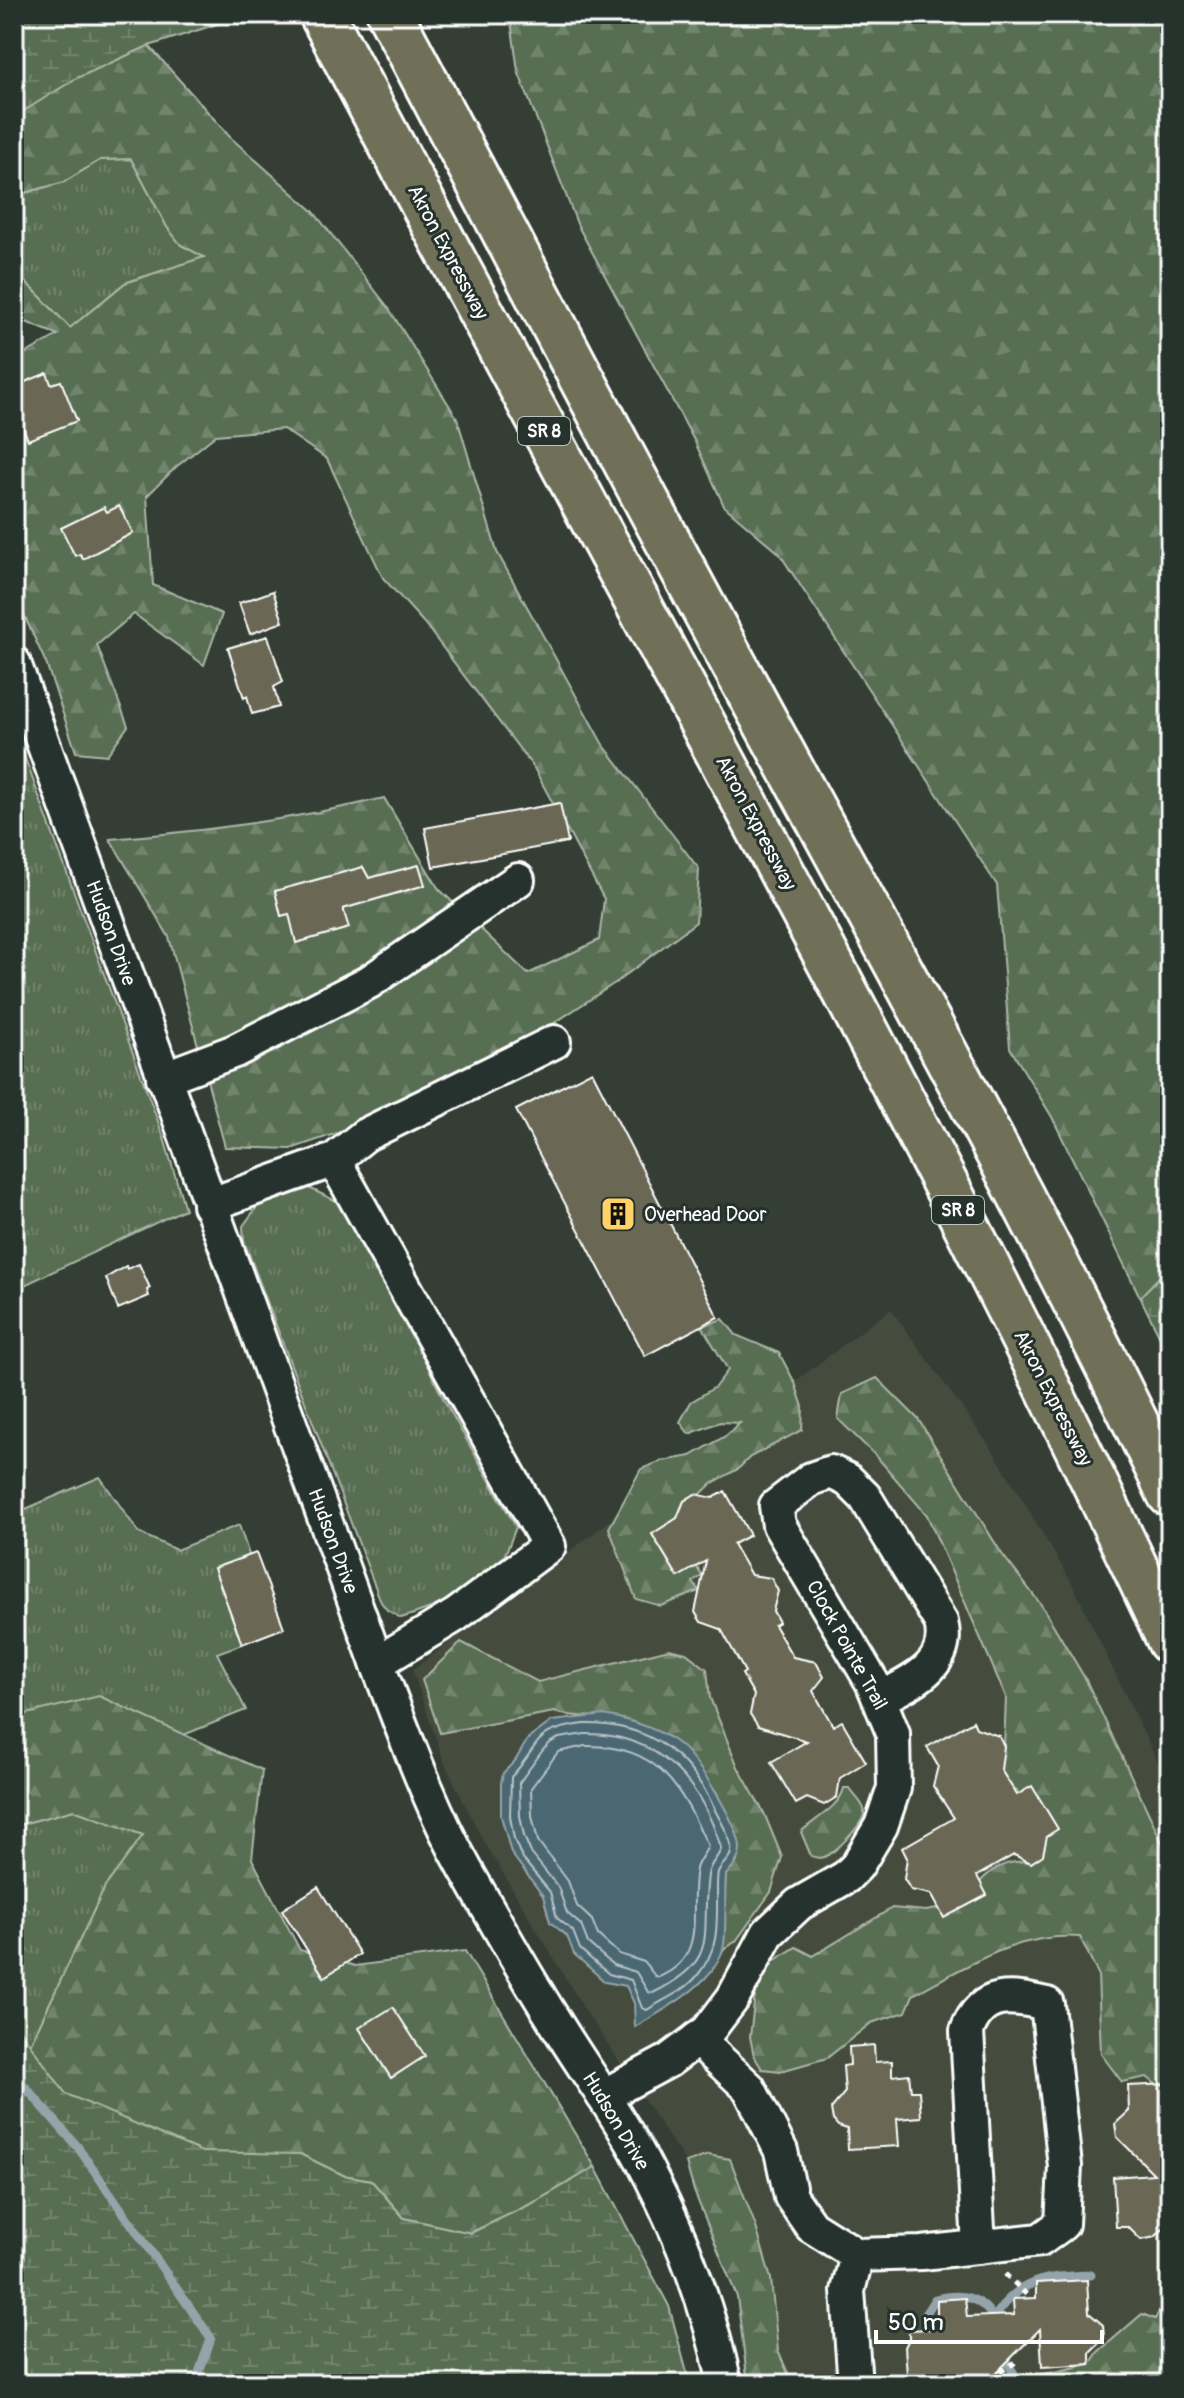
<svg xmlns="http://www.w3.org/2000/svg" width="1184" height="2398" font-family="Pangolin,sans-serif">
<defs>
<pattern id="grass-tufts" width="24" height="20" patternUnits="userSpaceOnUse" patternTransform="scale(2)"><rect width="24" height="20" fill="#586e52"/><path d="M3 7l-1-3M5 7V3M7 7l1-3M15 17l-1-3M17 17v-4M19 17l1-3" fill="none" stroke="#71846c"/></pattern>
<pattern id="forest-firs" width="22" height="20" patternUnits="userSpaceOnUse" patternTransform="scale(2)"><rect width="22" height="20" fill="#586e52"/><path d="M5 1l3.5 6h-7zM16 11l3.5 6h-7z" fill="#71846c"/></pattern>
<pattern id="wetland-marsh" width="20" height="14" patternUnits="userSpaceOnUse" patternTransform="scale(2)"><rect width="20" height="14" fill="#586e52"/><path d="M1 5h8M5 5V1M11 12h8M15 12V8" fill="none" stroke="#71846c"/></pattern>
</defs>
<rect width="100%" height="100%" fill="#343e35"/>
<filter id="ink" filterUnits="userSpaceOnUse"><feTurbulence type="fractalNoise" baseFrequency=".0125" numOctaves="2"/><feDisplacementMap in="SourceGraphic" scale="16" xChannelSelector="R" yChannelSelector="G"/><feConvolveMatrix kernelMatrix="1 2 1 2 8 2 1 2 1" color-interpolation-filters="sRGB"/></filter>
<g filter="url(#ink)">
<path fill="#444b3e" d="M891,1309L996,1455L1072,1583L1170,1788V2384H748L737,2297L694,2191L686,2163L584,2009L480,1835L445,1764L412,1670Z"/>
<g fill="url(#grass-tufts)" stroke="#acb6a8" stroke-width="2">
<path d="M131,159L167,227L181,245L205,257L125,283L70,328L34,290L14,273V196L64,182L100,160Z"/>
<path d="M14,728L164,1138L185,1209L14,1290Z"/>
<path d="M303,1185L340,1203L364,1234L444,1400L516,1527C511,1539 506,1557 497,1567C473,1593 435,1608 401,1618L387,1610L381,1602L244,1241L243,1226L262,1200Z"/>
<path d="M100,1477L139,1533L176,1550L239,1525L249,1555L214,1568L242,1644L217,1653L246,1710L166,1742H14V1514Z"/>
<path d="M74,1810L144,1835L105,1887L30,2045L14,2022V1826Z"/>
</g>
<g fill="url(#forest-firs)" stroke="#acb6a8" stroke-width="2">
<path d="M510,14H1170V1266L1140,1297L1052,1117L1010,1048L997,885L779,553L724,506L695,442L578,226L518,71Z"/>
<path d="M142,38L231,138L313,211L388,307L457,418L497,552L602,743L699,869L696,922L618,981L442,1097L291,1149L225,1147L169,937L110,839C203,831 293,820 384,798L439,889L528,974L599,940L604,899L534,768L424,623L383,578L327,459L283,429L216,435L176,467L147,496L153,585L222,614L204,665L134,614L97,645L128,726L107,755L76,752L46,663L14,593V360L58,335L26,322H14V273L34,290L70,328L125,283L204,257L181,245L167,227L131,159L100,160L64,182L14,196V64Z"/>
<path d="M723,1319L736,1335L779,1353L795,1383L803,1407L802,1430L750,1457L738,1469L711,1484L700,1495L695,1494L684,1501L679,1513L681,1516L652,1534L678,1577L696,1566L702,1576L693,1582L699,1591L661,1606L636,1599L609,1528L641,1469L662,1461L691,1456L727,1435L740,1423L720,1422L689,1434L680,1422L691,1402L715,1387L728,1370L702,1326Z"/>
<path d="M877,1378L918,1419L1002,1554L1042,1606L1086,1680L1170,1859V2096L1147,2077L1122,2082L1101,2054L1098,1974L1080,1937C1018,1932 965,1967 913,1995L906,2012L871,2023L827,2058L781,2071L762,2069L754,2056L750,2037L755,1995L772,1962L796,1947L813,1956L892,1908L926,1911L964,1904C979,1879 998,1858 1030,1862L1020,1794L1011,1786L996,1763L1004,1746L1006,1697L927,1515L877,1457L838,1419L842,1394Z"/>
<path d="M461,1642L538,1682L669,1649L686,1653L707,1669L710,1698L738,1767L764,1813L782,1857L771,1892L736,1941L722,1951L726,1874L737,1862L736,1835L716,1791L638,1724C610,1712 582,1721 554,1712L440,1733L422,1680Z"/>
<path d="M99,1696L262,1770L252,1859L300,1950L355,1966L465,1951L595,2167L535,2202L470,2233L404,2218L371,2180L343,2175L300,2154L268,2206L66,2094L30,2045L105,1887L143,1835L74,1810L14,1826V1717Z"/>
<path d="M844,1788H849C853,1794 862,1802 864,1809C868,1821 834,1854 824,1857C818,1859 816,1857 811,1856L801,1832C814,1819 840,1807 844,1788Z"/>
<path d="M708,2155L730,2159L756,2227L771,2279L778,2351L793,2384H748L737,2297L694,2191L686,2163Z"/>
<path d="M1170,2292V2384H1025L1026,2378L1090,2364L1098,2352L1142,2314L1155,2319Z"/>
</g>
<g fill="url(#wetland-marsh)" stroke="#acb6a8" stroke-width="2">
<path d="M14,14H248L146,47L77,78L14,117Z"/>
<path d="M1170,1266V1357L1140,1297Z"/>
<path d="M14,2022L66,2094L202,2152L300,2154L343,2175L371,2180L404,2218L471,2233L535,2202L595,2167L669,2306L690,2384H14Z"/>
</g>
<path fill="#4c6872" stroke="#94a4aa" stroke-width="2" d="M604,1715C630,1720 659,1728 680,1745C698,1760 739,1825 740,1848C740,1859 733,1867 726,1875C724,1897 727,1921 724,1944C719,1981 664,2010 635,2027L634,2003L626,1986L605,1982L593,1971L574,1954L567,1936L550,1922L543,1896L511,1853L501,1816V1783L503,1773L515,1761L528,1739L552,1721Z"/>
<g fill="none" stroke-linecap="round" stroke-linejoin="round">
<g stroke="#b7c3c7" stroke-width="2">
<path d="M584,1724C649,1723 690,1754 716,1812C721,1822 729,1834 731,1846C733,1859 723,1861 718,1872C717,1877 717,1885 717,1890C717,1924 720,1948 697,1976C684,1992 663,1999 647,2010L642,2008L631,1980L609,1974L598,1965L580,1949L573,1931L557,1918L550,1892L522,1858L514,1839L510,1816L511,1777C543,1743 530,1731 584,1724Z"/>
<path d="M585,1734C657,1733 701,1781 721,1848C719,1858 709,1863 708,1875C700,1938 722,1958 653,1993L648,1992L636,1972L613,1965L588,1943L581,1925L567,1913L558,1887L531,1853L524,1836L520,1816L519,1783L543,1750L551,1742L559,1738Z"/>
<path d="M585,1746C660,1745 680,1787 708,1846C705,1854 698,1860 696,1869C688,1909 709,1956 659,1977L655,1976L644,1962L619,1954L598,1935L592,1920L577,1906L568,1881L538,1841L532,1816L531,1788L558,1752Z"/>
</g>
<g stroke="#94a4aa" stroke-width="9">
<path d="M14,2074L77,2146L211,2338L195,2384"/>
<path d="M924,2316L935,2299C963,2292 984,2297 997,2325"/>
<path d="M994,2319C1018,2278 1047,2277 1091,2275"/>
<path d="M1003,2355L1020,2384"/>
</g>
</g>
<g fill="#6a6854" stroke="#fff" stroke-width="2">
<path d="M47,373L51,384L61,381L77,421L28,440L14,404V391L22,388L20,384Z"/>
<path d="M119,506L133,533L83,559L80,554L75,556L61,528L104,507L107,512Z"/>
<path d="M273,591L283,622L250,634L239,603Z"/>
<path d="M268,636L283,682L274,687L279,707L252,714L247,696L244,698L228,648Z"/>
<path d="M560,803L568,842L433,867L425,828Z"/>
<path d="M419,865L425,885L343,909L349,928L296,943L289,914L281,916L275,891L363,867L369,878Z"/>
<path d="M592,1071L718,1317L645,1356L516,1110Z"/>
<path d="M139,1264L150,1288L147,1290L149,1296L118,1309L106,1278L126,1266L127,1269Z"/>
<path d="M725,1491L750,1535L733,1544L751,1575L771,1578L778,1591L773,1611L779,1622L774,1625L793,1657L816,1662L824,1677L813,1691L833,1726L842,1721L866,1762L840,1778L837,1797L824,1805L807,1798L796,1804L771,1762L807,1741L758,1726L750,1714L754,1695L742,1674L745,1672L721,1629L701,1622L695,1612L706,1561L678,1577L652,1534L677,1518L684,1501L695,1494L713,1498Z"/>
<path d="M256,1553L284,1628L242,1644L214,1568Z"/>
<path d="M973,1721L976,1728L999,1736L1004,1746L1001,1770L1017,1795L1032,1786L1058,1829L1047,1836L1043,1855L1031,1863L1014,1855L977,1876L987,1895L944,1918L931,1894L911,1890L904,1879L907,1858L902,1848L954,1818L933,1786L938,1766L927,1747Z"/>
<path d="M318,1887L360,1954L324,1977L282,1910Z"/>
<path d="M393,2007L425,2056L391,2078L359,2028Z"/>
<path d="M874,2045L875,2062L892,2061V2076L909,2074L911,2091H919L921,2117L897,2119L899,2146L848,2149L847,2129L838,2126L833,2120L831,2109L845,2092L843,2066L850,2065L849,2047Z"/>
<path d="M1170,2084V2222L1155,2237L1141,2240L1128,2227H1116L1113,2177L1154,2174L1117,2137L1115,2124L1129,2111L1128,2086Z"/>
<path d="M1087,2280L1089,2313L1103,2325L1104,2338L1090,2352V2364L1042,2367L1040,2329L985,2384H933V2373L907,2375L905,2347L909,2339V2330L930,2329V2318H937V2300L965,2298L967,2317L1014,2315L1013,2299L1036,2298V2283Z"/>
</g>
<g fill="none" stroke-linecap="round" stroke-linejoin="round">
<defs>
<g id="minor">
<path d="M14,663L377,1663C404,1732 429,1804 465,1868C494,1919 523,1971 554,2020C579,2061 608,2101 632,2142C675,2218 707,2299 725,2384"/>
<path d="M163,1078L235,1051L369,982L518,880"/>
<path d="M334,1160L365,1135L554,1042"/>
<path d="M209,1205L334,1160L549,1546L456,1615L377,1663"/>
<path d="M697,2039L749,2088L781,2151L791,2197L811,2226L857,2255L922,2253L1040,2240L1062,2224L1065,2166L1047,2004C1012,1996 982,1990 967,2031L979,2247"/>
<path d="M603,2096L668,2061L708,2031L733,1998L768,1933L799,1904L846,1877L857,1866L881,1826L894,1788L893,1733L872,1682L779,1525L776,1506L811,1479L831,1472L848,1480L865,1497L941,1622C952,1666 911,1682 879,1699"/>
<path d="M855,2384L848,2291L857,2255"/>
</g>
<g id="highway">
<path d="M322,14C607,555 911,1087 1170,1641"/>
<path d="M390,14C509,239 626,466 748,690C892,956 1040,1220 1170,1494"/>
</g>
</defs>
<use href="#minor" stroke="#fff" stroke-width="38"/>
<use href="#highway" stroke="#fff" stroke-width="50"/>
<g stroke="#fff" stroke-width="5" stroke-dasharray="6 6" stroke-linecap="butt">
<path d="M1005,2274L1030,2298"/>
<path d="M1000,2372L1016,2362"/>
</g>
<use href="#minor" stroke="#26332d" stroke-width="32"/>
<use href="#highway" stroke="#706f59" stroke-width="44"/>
</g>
</g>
<defs>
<symbol id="building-square" viewBox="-11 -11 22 22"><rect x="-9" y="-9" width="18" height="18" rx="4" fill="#ffd166" stroke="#26332d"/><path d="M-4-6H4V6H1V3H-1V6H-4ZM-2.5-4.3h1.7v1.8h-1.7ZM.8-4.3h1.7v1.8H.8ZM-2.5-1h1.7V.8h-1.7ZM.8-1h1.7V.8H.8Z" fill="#111"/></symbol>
</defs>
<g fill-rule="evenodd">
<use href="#building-square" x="598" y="1194" width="40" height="40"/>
</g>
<g text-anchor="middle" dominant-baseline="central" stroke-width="6" stroke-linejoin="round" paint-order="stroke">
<g fill="#26332d" stroke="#bec2c0" stroke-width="2">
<rect x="518" y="417" width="52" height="28" rx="6"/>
<rect x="932" y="1196" width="52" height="28" rx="6"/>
</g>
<g font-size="18" font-weight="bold" fill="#fff">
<text x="544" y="431">SR 8</text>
<text x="958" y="1210">SR 8</text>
</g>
<g font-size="20" fill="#fff" stroke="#26332d">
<text transform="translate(448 252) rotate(62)">Akron Expressway</text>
<text transform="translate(756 823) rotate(62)">Akron Expressway</text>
<text transform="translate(111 933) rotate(70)">Hudson Drive</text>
<text transform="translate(1053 1398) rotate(63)">Akron Expressway</text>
<text transform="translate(333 1541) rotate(70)">Hudson Drive</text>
<text transform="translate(847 1645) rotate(61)">Clock Pointe Trail</text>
<text transform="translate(616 2121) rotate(59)">Hudson Drive</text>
</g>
<g font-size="20" fill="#fff" stroke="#26332d" text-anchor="start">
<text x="644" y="1214">Overhead Door</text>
</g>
</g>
<rect width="1184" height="2398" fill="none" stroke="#26332d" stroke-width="48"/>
<rect x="24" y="24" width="1136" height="2350" fill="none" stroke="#fff" stroke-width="3" filter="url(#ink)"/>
<path d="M876 2330v12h226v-12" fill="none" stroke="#ffffff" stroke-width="4"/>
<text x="888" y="2330" font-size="24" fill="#ffffff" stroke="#26332d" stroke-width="6" paint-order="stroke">50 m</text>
</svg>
